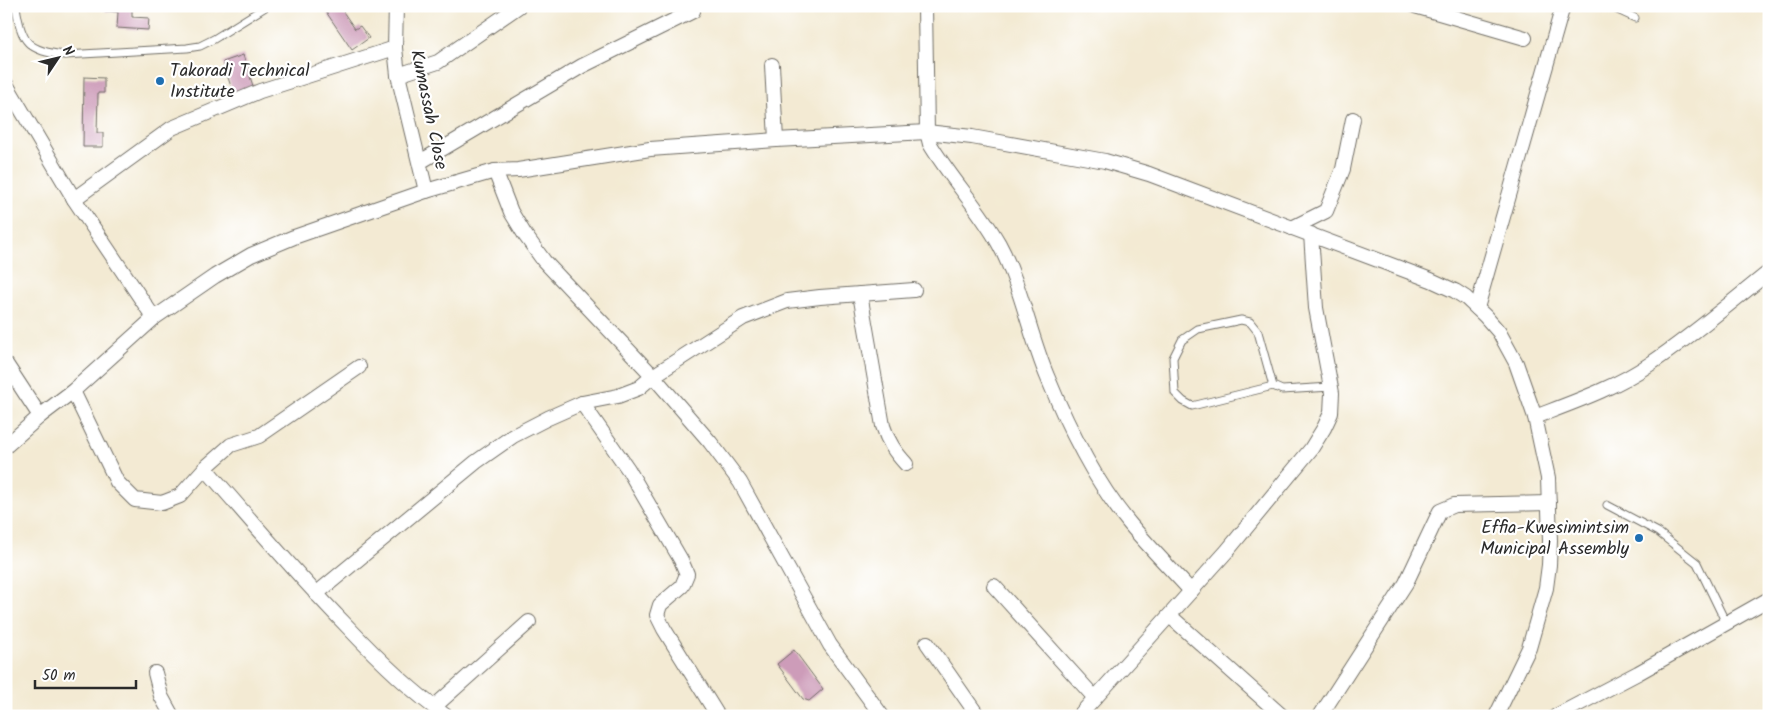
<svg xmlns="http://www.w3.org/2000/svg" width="1775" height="722" font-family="Kalam,sans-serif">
<rect width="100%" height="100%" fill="#fff"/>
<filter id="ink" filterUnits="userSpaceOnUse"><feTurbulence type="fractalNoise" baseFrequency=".02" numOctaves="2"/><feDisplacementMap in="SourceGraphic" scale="10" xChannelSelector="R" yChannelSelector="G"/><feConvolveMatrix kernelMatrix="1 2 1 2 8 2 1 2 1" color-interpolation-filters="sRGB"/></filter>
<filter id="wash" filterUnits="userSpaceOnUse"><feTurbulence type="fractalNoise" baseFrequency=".0096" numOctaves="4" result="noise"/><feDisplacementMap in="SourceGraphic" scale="20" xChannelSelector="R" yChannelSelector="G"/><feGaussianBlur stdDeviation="1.12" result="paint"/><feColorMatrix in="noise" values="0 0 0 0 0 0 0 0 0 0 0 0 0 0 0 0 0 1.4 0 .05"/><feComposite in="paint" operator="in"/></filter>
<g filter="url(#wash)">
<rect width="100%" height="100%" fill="#f3ead3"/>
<g id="blocks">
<g fill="#cd9cb9">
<path d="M106,6H132V17L149,18L148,30L117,28L118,12L105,11Z"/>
<path d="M322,6H339L355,29L360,26L369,38L352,50Z"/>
<path d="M243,55L254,89L234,96L223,62Z"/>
<path d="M84,77L104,78V93H98L97,133H103V147H83Z"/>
<path d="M794,650L823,689L809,701L803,699L777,664Z"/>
</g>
</g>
</g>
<g filter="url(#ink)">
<use href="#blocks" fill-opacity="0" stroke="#716e66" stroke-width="1"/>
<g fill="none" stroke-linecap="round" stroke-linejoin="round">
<defs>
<g id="lane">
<path d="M16,6C21,43 28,51 65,55L187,48L200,46L214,39L267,6"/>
<path d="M1609,6L1635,18"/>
<path d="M1273,386L1258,332L1250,322L1241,320L1198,329L1182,340L1173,358L1175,393L1183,401L1192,406L1273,386L1282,390L1331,387"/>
<path d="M1607,505L1658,532L1697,563L1726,623"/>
</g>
<g id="street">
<path d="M396,6L395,48L398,75L426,191"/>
<path d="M925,6L927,132L930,144C951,179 979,208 999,244C1021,285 1029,333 1047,376C1068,427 1094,481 1130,524C1149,547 1171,569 1191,591"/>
<path d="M1415,6L1525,38"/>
<path d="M772,65L776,140"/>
<path d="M398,75L438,62L519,6"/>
<path d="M6,84L74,199L154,318"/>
<path d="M420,162L582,66L693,11"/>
<path d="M495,171L511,212L525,235L544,261L653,376L710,442L740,482L830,645L882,716"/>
<path d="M74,199L172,128L260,91L395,48"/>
<path d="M1292,228L1326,211L1343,169L1353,119"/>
<path d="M860,294L883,426C888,442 895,452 906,464"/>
<path d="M1477,308L1563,6"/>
<path d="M6,364L40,416"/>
<path d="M73,391L117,482L135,500L162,503L180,496L205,468C251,520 296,574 345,624C376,657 409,690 446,716"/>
<path d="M582,403L628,469L681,560L687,574L682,586L660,605L657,615L664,629L718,716"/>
<path d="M1535,417C1574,402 1615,388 1650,364C1692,336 1730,303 1769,272"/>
<path d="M6,446L40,416L73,391L154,318L215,276L251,255L294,237L426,191L495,171L518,170L650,149L776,140L927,132L972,137L1105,161L1149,174L1431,280L1455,291L1466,298L1485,316L1499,332L1516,363L1535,417L1548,478L1550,541L1549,565L1546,588L1529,648L1496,716"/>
<path d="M205,468L231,445L259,436L359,367"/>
<path d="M994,586L1095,698"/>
<path d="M316,594L476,462L513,436L548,418L582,403L618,396L639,388L653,376L743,318L787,301L820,297L914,290"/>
<path d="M1170,616L1282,716"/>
<path d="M927,643L978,716"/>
<path d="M155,673L161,696L172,716"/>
<path d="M434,707L529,622"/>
<path d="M1079,716L1227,551L1311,449L1324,428L1331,413L1332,393L1316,308L1311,234"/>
<path d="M1320,716L1406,583L1440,511L1454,505L1549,503"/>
<path d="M1556,716L1638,673L1769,599"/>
</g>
</defs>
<use href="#lane" stroke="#716e66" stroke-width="9"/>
<use href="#street" stroke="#716e66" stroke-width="16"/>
<use href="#lane" stroke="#fff" stroke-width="7"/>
<use href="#street" stroke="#fff" stroke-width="14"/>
</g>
</g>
<g fill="#1f6fb2" stroke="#fff" stroke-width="2">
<circle cx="160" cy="81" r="5"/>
<circle cx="1639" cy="538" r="5"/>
</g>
<g text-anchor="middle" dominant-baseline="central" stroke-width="4.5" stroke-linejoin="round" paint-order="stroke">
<g font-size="18" fill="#2b2b2b" stroke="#fff" text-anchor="start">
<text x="170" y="71">Takoradi Technical<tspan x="170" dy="21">Institute</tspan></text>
<text x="1629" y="528" text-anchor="end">Effia-Kwesimintsim<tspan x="1629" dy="21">Municipal Assembly</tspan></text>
</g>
<g font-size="18" fill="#2b2b2b" stroke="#fff">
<text transform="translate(428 110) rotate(78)">Kumassah Close</text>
</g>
</g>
<rect width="1775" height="722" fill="none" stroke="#fff" stroke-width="25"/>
<g transform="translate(58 58) rotate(55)" stroke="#ffffff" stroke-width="4" paint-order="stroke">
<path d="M0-4L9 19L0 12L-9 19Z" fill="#2b2b2b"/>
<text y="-8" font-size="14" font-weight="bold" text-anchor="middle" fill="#2b2b2b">N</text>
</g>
<path d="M35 680v8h101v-8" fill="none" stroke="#2b2b2b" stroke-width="2.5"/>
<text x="42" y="680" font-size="15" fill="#2b2b2b" stroke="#ffffff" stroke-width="4" paint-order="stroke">50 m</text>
</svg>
